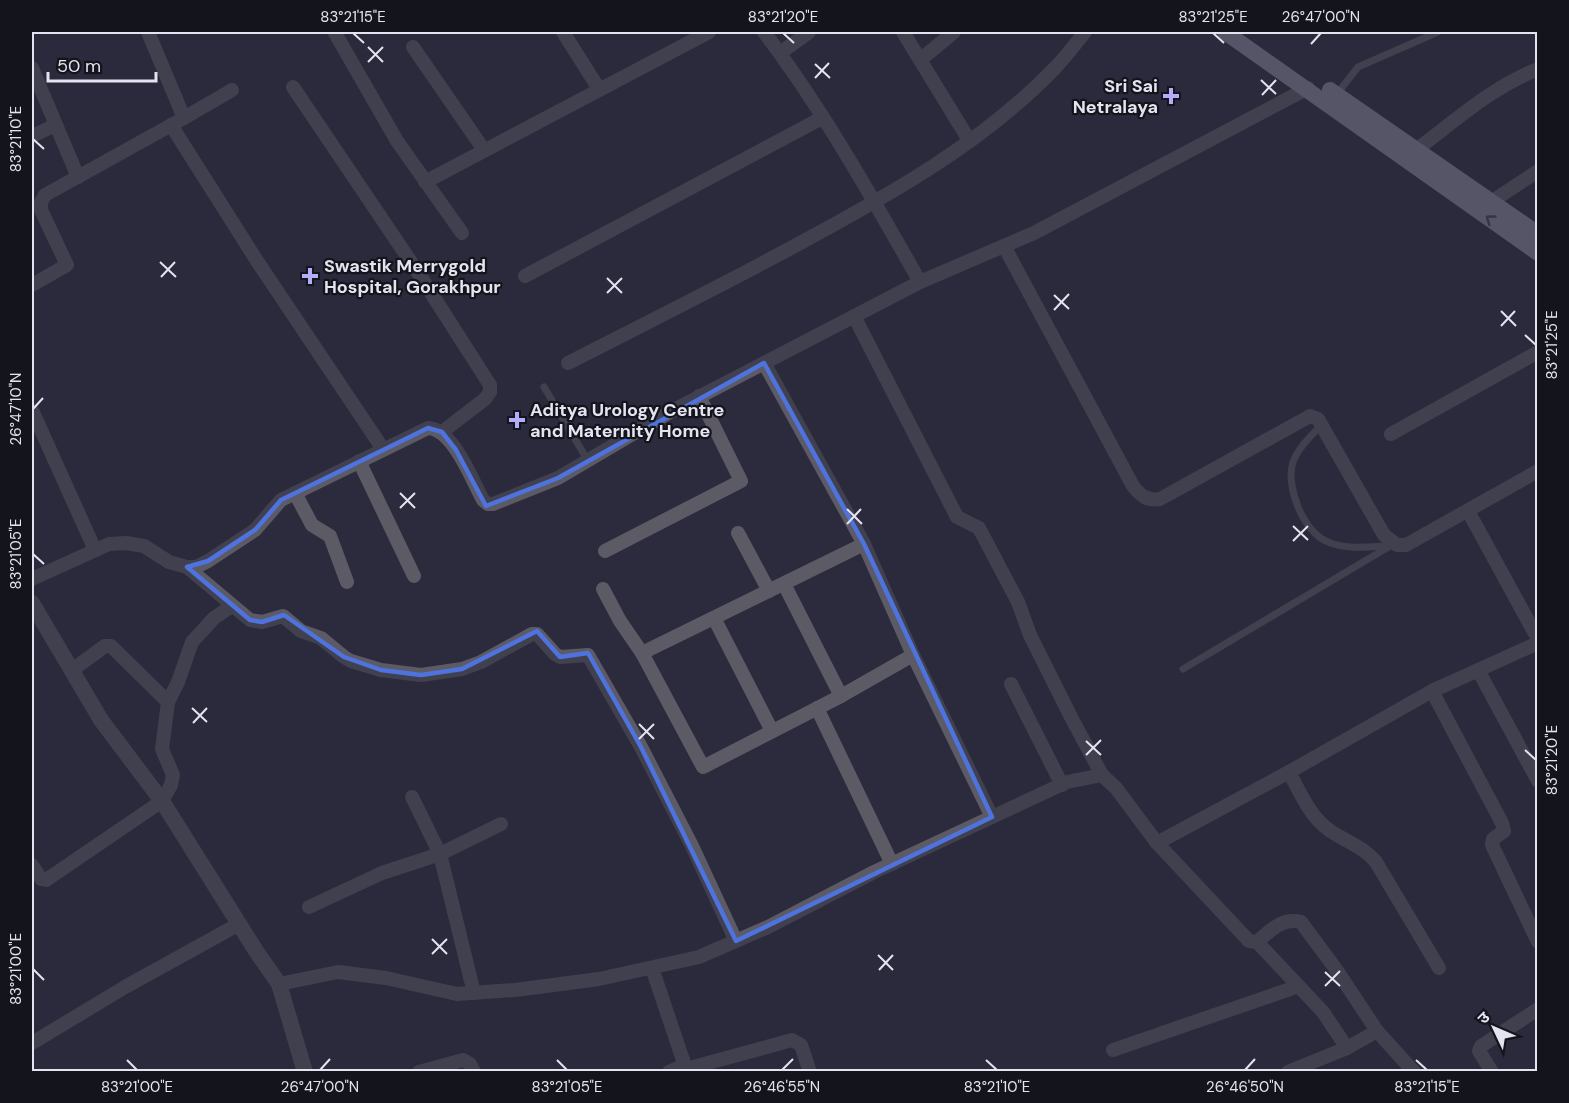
<svg xmlns="http://www.w3.org/2000/svg" width="1569" height="1103" font-family="'DM Sans','Noto Sans Devanagari',sans-serif">
<rect width="100%" height="100%" fill="#2c2a3d"/>
<g fill="none" stroke-linecap="round" stroke-linejoin="round">
<g stroke="#5c5b65" stroke-width="7">
<path d="M1336,95L1358,67L1438,32"/>
<path d="M544,387L588,461"/>
<path d="M1321,425C1311,436 1298,448 1293,462C1285,487 1304,533 1328,542C1348,550 1368,547 1388,546"/>
<path d="M1183,669L1390,546"/>
</g>
<g stroke="#5c5b65" stroke-width="14">
<path d="M148,32L184,118L232,90"/>
<path d="M563,32L599,89"/>
<path d="M764,32C823,110 872,197 920,282"/>
<path d="M903,32L969,140"/>
<path d="M335,33L397,141L462,233"/>
<path d="M413,47L484,150"/>
<path d="M780,53L809,32"/>
<path d="M920,60L954,32"/>
<path d="M32,68L78,177"/>
<path d="M293,87L419,274L490,385V392L485,399L442,432"/>
<path d="M171,125L257,261L383,449"/>
<path d="M32,136L56,125"/>
<path d="M1416,150C1455,121 1492,87 1538,69"/>
<path d="M425,182L709,32"/>
<path d="M1491,202L1538,171"/>
<path d="M1004,246L1133,486C1141,496 1147,501 1160,499L1310,416L1318,419L1384,535L1397,545H1406L1538,471"/>
<path d="M525,276L822,118"/>
<path d="M32,285L67,265L41,210V202L45,195L184,118"/>
<path d="M854,316L957,517L979,528L1018,602L1030,635L1071,717L1102,775"/>
<path d="M568,363C646,323 725,284 802,242C891,194 982,143 1053,70C1065,58 1075,44 1085,32"/>
<path d="M32,410L95,550"/>
<path d="M1391,434L1538,352"/>
<path d="M359,461L414,576"/>
<path d="M295,493L312,525L330,536L347,582"/>
<path d="M1468,511L1538,639"/>
<path d="M738,533L769,591"/>
<path d="M864,544L913,655L992,817"/>
<path d="M605,551L741,481L699,396"/>
<path d="M187,567L250,620L262,622L283,616L301,631L321,638L344,657L351,661L381,670L421,675L462,669L481,662L532,634H537L555,654L560,657L588,655L641,747L692,846L736,941"/>
<path d="M32,579L109,544L126,543L144,546L169,562L187,567H196L208,561L255,530L281,500L428,428C453,429 472,480 483,500L488,504H493L558,478L670,412L920,282L1034,233L1308,88"/>
<path d="M784,584L841,696"/>
<path d="M603,589L620,621L642,653L864,544L764,363"/>
<path d="M714,618L772,731"/>
<path d="M642,653L703,767L841,696L913,655"/>
<path d="M72,670L105,646H111L168,702"/>
<path d="M1478,670L1538,781"/>
<path d="M1011,684L1062,785"/>
<path d="M1432,691L1502,823L1504,831L1493,839L1492,845L1538,942"/>
<path d="M817,708L892,864"/>
<path d="M1289,772C1300,792 1310,817 1329,830C1346,842 1363,846 1376,862L1439,968"/>
<path d="M412,797L440,854L474,993"/>
<path d="M1157,843L1249,941L1257,942C1270,931 1282,917 1301,922L1338,972L1377,1031L1414,1072"/>
<path d="M32,865L41,879L46,880L162,801L171,785L173,775L162,749L168,702L178,682L192,642L214,618L232,606"/>
<path d="M309,907L382,873L440,854L501,824"/>
<path d="M1257,942L1323,1012L1347,1048"/>
<path d="M652,968L687,1072"/>
<path d="M279,984L338,972L386,978L457,994L515,990L599,979L699,957L768,927L874,872L1067,782L1102,775L1116,788L1157,843L1289,772L1432,691L1538,643"/>
<path d="M32,1043L125,987L239,924"/>
<path d="M1113,1050L1299,986"/>
<path d="M686,1069L792,1040L801,1045L810,1072"/>
<path d="M419,1072L463,1060L470,1064L474,1072"/>
<path d="M669,1072L685,1065"/>
<path d="M1288,1072L1347,1048L1377,1031"/>
<path d="M1492,1072L1479,1051L1481,1046L1538,1009"/>
</g>
<path stroke="#5c5b65" stroke-width="16" d="M32,603L101,720L162,801L256,951L279,984L305,1072"/>
<g stroke="#8a899c" stroke-width="16">
<path d="M1225,32L1538,253"/>
<path d="M1330,90L1538,234"/>
</g>
</g>
<defs><path id="oneway-chevron" d="M-2-3.5L2.5 0L-2 3.5" fill="none" stroke-width="1.6" stroke-linecap="round" stroke-linejoin="round" transform="scale(1.5)"/></defs>
<use stroke="#43434f" href="#oneway-chevron" transform="translate(1490 219) rotate(-144)"/>
<path d="M0 0H1569V1103H0ZM764,363L864,544L992,817L736,941L641,747L588,653L560,657L537,631L462,669L421,675L381,670L344,657L284,615L262,622L250,620L187,567L208,561L255,530L281,500L428,428L442,432L456,450L486,506L558,478Z" fill="#2c2a3d" fill-opacity=".55" fill-rule="evenodd"/>
<path fill="none" stroke="#4f73de" stroke-width="4.5" stroke-linejoin="round" d="M764,363L864,544L992,817L736,941L641,747L588,653L560,657L537,631L462,669L421,675L381,670L344,657L284,615L262,622L250,620L187,567L208,561L255,530L281,500L428,428L442,432L456,450L486,506L558,478Z"/>
<path fill="none" stroke="#e4e3f0" stroke-width="2" d="M353,33L364,43M783,33L794,43M1213,33L1224,43M1311,44L1321,33M368,47L383,62M368,62L383,47M815,64L830,78M815,78L829,63M1261,80L1276,94M1262,95L1276,80M33,139L44,149M160,262L176,277M161,277L175,262M607,278L622,293M607,293L622,278M1054,295L1069,309M1054,310L1069,294M1501,311L1516,326M1501,326L1515,311M1525,335L1536,345M33,409L43,398M400,493L415,508M400,508L415,493M847,509L862,524M847,524L861,509M1293,526L1308,540M1293,541L1308,526M33,554L44,564M192,708L207,722M193,723L207,708M639,724L654,739M639,739L654,724M1086,741L1101,755M1525,750L1536,760M1086,755L1101,740M432,939L447,954M432,954L447,939M878,955L893,970M33,969L44,980M879,970L893,955M1325,972L1340,986M1325,986L1340,971M127,1060L137,1070M557,1060L567,1070M986,1060L997,1070M1416,1060L1427,1070M320,1070L330,1059M782,1070L793,1059M1245,1070L1255,1059"/>
<g fill="#b3adf9" stroke="#14141c" stroke-width="2">
<path d="M1168 87h6v6h6v6h-6v6h-6v-6h-6v-6h6z"/>
<path d="M307 267h6v6h6v6h-6v6h-6v-6h-6v-6h6z"/>
<path d="M514 411h6v6h6v6h-6v6h-6v-6h-6v-6h6z"/>
</g>
<g text-anchor="middle" dominant-baseline="central" stroke-width="4.5" stroke-linejoin="round" paint-order="stroke">
<g font-size="18" font-weight="bold" fill="#e4e3f0" stroke="#14141c" text-anchor="start">
<text x="1158" y="86" text-anchor="end">Sri Sai<tspan x="1158" dy="21">Netralaya</tspan></text>
<text x="324" y="266">Swastik Merrygold<tspan x="324" dy="21">Hospital, Gorakhpur</tspan></text>
<text x="530" y="410">Aditya Urology Centre<tspan x="530" dy="21">and Maternity Home</tspan></text>
</g>
</g>
<rect width="1569" height="1103" fill="none" stroke="#14141c" stroke-width="66"/>
<g transform="translate(1494 1028) rotate(314)" stroke="#14141c" stroke-width="4.5" paint-order="stroke">
<path d="M0-4.5L10 22L0 15L-10 22Z" fill="#e4e3f0"/>
<text y="-9" font-size="16" font-weight="bold" text-anchor="middle" fill="#e4e3f0">उ</text>
</g>
<path d="M48 72v9h108v-9" fill="none" stroke="#e4e3f0" stroke-width="3"/>
<text x="57" y="72" font-size="18" fill="#e4e3f0" stroke="#14141c" stroke-width="4.5" paint-order="stroke">50 m</text>
<rect x="33" y="33" width="1503" height="1037" fill="none" stroke="#e4e3f0" stroke-width="2"/>
<g font-size="15" text-anchor="middle" fill="#e4e3f0">
<text x="353" y="22">83°21'15"E</text>
<text x="783" y="22">83°21'20"E</text>
<text x="1213" y="22">83°21'25"E</text>
<text x="1321" y="22">26°47'00"N</text>
<text transform="translate(16 139) rotate(-90)" y="5">83°21'10"E</text>
<text transform="translate(1552 345) rotate(-90)" y="5">83°21'25"E</text>
<text transform="translate(16 409) rotate(-90)" y="5">26°47'10"N</text>
<text transform="translate(16 554) rotate(-90)" y="5">83°21'05"E</text>
<text transform="translate(1552 760) rotate(-90)" y="5">83°21'20"E</text>
<text transform="translate(16 969) rotate(-90)" y="5">83°21'00"E</text>
<text x="137" y="1092">83°21'00"E</text>
<text x="320" y="1092">26°47'00"N</text>
<text x="567" y="1092">83°21'05"E</text>
<text x="782" y="1092">26°46'55"N</text>
<text x="997" y="1092">83°21'10"E</text>
<text x="1245" y="1092">26°46'50"N</text>
<text x="1427" y="1092">83°21'15"E</text>
</g>
</svg>
